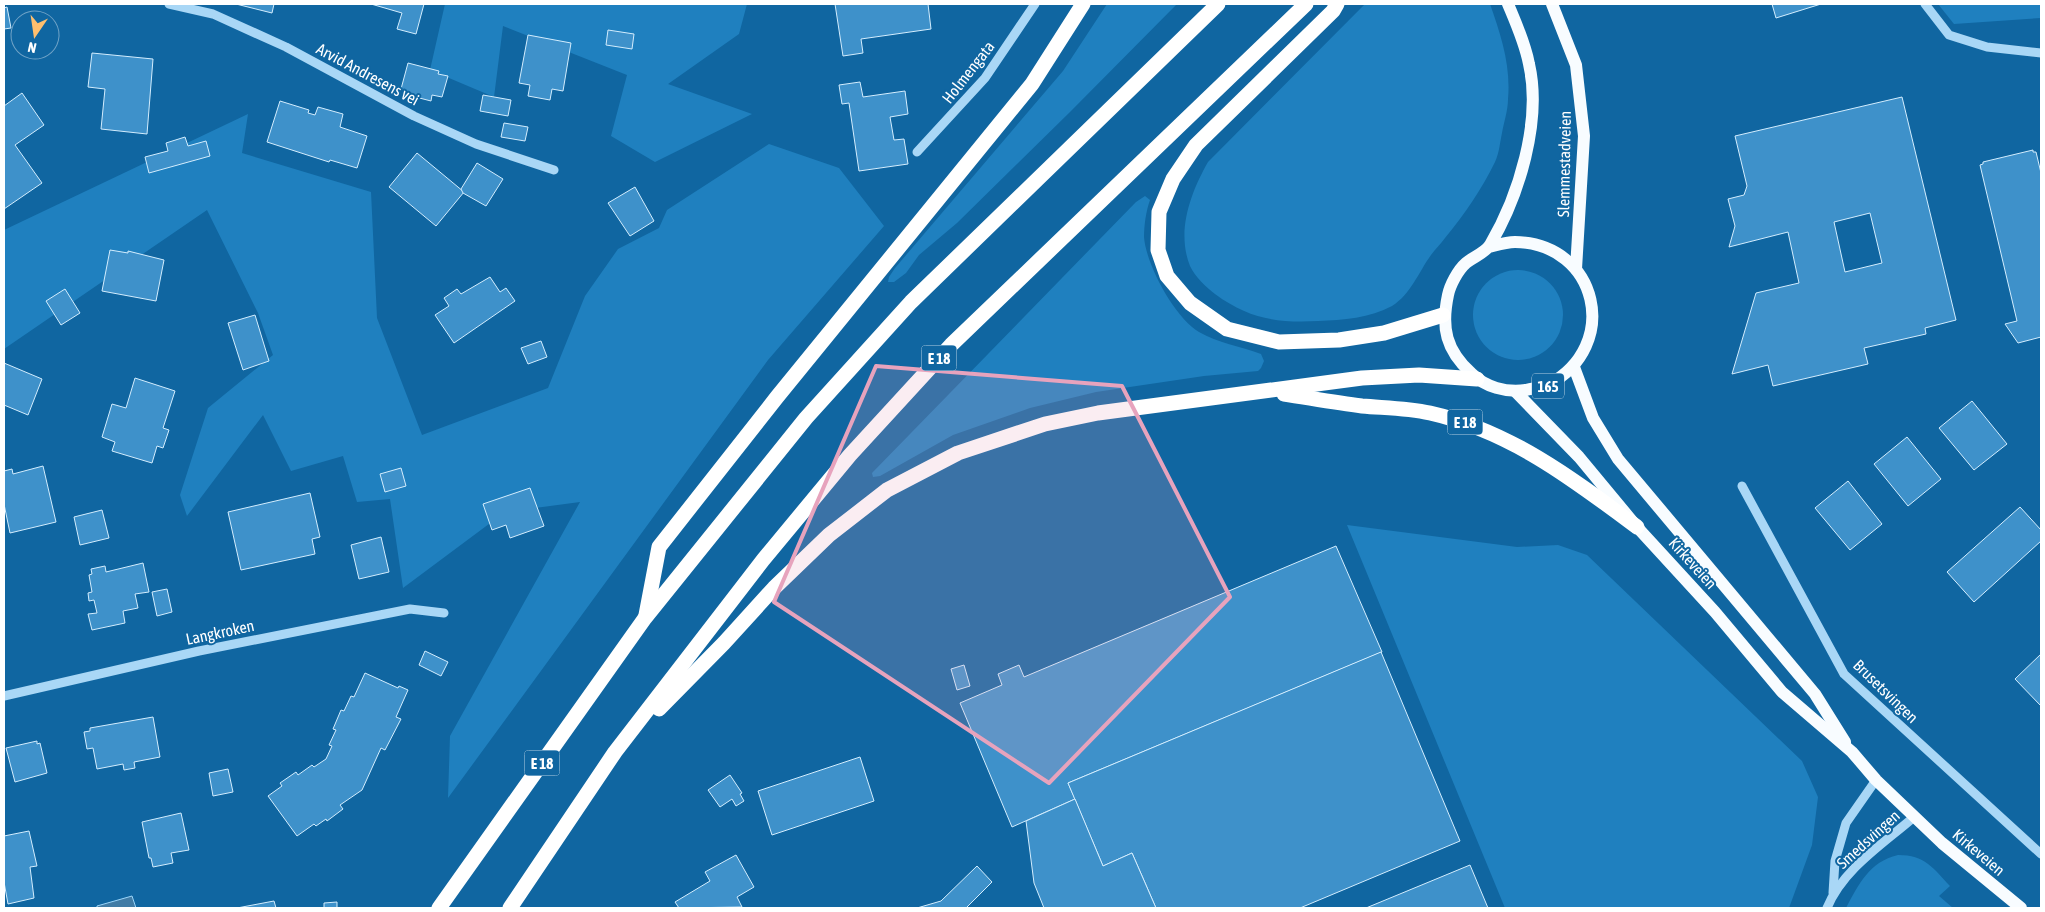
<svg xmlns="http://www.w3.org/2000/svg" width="2045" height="912" font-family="'Asap Condensed',sans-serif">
<rect width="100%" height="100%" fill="#1066a1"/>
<g fill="#1f80bf">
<path d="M445,4H747L739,34L668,84L752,114L655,162L611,136L627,75L503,26L494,97L430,70Z"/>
<path d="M1107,4H1177L1070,112L957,223L919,255L906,273L894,282H888L889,277L895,268L1063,71Z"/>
<path d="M1365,4H1490C1501,35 1511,66 1508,99C1508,110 1504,122 1502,133C1500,142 1499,154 1495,162C1482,189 1464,215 1445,238C1441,244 1435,249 1431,255C1418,273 1411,294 1392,306C1370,318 1343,320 1318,321C1277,323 1249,319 1215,294C1206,287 1195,277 1190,266C1176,231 1191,192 1208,162Z"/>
<path d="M1938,4H2041V18L1954,24Z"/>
<path d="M248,114L242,153L371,192L377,318L422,435L548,388L585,296L618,249L659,228L667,210L769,144L839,168L884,226L768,360L448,798L450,736L580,502L505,512L403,588L390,499L357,502L343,456L291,471L263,415L187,516L180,495L208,408L273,355L258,313L207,210L4,349V230Z"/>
<path d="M1145,196L1150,200C1146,211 1144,225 1144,237C1146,265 1175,318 1199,332C1218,343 1240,346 1261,354L1264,361L1261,368L1258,371L1204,376L1096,392L1030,408L953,435L880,476L873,477L872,473L1136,202Z"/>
<circle cx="1518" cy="315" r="45"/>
<path d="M1347,525L1517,547L1558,545L1587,555L1802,761L1818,797L1812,845L1789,908H1505Z"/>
<path d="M1898,855C1925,855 1933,868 1950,886L1939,896L1953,908H1846C1859,884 1869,862 1898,855Z"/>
</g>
<path fill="#417ca6" stroke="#9bd5f9" d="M132,896L136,908H97V906Z"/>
<g fill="#3e91ca" stroke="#d3edfe" fill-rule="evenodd">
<path d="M236,4H274L272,13Z"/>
<path d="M371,4H424L416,34L397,29L402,13Z"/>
<path d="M835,4H928L931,29L861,39L863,53L843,56Z"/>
<path d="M1772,4H1821L1776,18Z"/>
<path d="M7,7L11,28L4,29V8Z"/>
<path d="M608,30L634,34L632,49L606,45Z"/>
<path d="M528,35L571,43L563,91L552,89L550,100L528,96L530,85L519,83Z"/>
<path d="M92,53L153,59L147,134L101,129L105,89L88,87Z"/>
<path d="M408,63L439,71L438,74L448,76L442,97L432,95L431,101L404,94L405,91L401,89Z"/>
<path d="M860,82L863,97L905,91L908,114L890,117L894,140L904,139L908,164L859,171L849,103L842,104L839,85Z"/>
<path d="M22,93L44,125L15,145L42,183L4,209V106Z"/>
<path d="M483,95L511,100L508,116L480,111Z"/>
<path d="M1902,97L1956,320L1925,328L1926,334L1864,348L1868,364L1773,386L1768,365L1732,374L1756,293L1799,283L1788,232L1729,247L1735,226L1728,199L1744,195L1747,186L1735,136ZM1870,213L1882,263L1845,272L1834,222Z"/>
<path d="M280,101L309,110L308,113L315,115L318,107L343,114L340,127L367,136L357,168L330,160L329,162L267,142Z"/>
<path d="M504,123L528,127L525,141L501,137Z"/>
<path d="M185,137L188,146L206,141L210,156L149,173L145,157L168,151L166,143Z"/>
<path d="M2033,150V152H2036L2041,173V337L2018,343L2005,324L2017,321L1980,165L1983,164V162Z"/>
<path d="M417,153L464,192L436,226L389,187Z"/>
<path d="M477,163L503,179L486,206L463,193L461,189Z"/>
<path d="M635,187L654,221L630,236L608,203Z"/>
<path d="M110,250L128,253V251L164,260L156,301L102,291Z"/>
<path d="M490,277L500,292L506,288L515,301L454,343L435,315L449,306L444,298L457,289L461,294Z"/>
<path d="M65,289L80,313L61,325L46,301Z"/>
<path d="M255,315L269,361L243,370L228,323Z"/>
<path d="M541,341L547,357L528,364L521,348Z"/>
<path d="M4,363L42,379L28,415L4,405Z"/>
<path d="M135,378L175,391L163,428L169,430L163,448L157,446L152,463L112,451L115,442L102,437L112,404L126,408Z"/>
<path d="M1972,401L2007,444L1974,470L1939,428Z"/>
<path d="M1907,437L1941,479L1908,506L1874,464Z"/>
<path d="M43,466L56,522L10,533L4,504V471L12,469L13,474Z"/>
<path d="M401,468L406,486L385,492L380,474Z"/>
<path d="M1848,481L1882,524L1850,550L1815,508Z"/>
<path d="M530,488L544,526L510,538L506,525L492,530L483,504Z"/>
<path d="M310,493L320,537L312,539L315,554L241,570L228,512Z"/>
<path d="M2020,507L2041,530V541L1974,602L1947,572Z"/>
<path d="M102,510L109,538L80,545L74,517Z"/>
<path d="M381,537L389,572L359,579L351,545Z"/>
<path d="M1336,546L1382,652L1068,783L1075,799L1012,827L960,703L1002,685L998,674L1019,665L1024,677Z"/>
<path d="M143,563L149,592L135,594L138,608L123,611L125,623L92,630L88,614L97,613L94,600L89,601L88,593L92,592L89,575L92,574L91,569L105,566L106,572Z"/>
<path d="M167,589L172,612L157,616L152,592Z"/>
<path d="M425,651L448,662L441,676L419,665Z"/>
<path d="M1381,652L1460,841L1300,908H1156L1132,853L1103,866L1068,783Z"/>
<path d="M2041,654V706L2015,679Z"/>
<path d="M964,665L970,686L957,690L951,669Z"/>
<path d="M365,673L398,688L399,686L408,690L396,717L401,719L385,750L381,748L362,790L340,805L343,809L327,821L326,819L316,826L314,824L297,836L268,796L282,786L280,783L296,772L298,775L312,765L314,767L326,759L332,746L329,745L336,730L333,729L341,710L344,711L351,696L354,697Z"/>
<path d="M153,717L160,757L134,762L135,768L124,770L123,764L97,769L93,748L87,749L84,732L90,731V728Z"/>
<path d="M37,741V744L40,743L47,773L15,782L6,748Z"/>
<path d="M860,757L874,801L772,835L758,791Z"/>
<path d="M228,769L233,792L213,796L209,773Z"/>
<path d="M730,775L742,793L740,794L744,801L736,806L732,799L720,807L708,790Z"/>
<path d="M1075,799L1103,866L1132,853L1156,908H1044L1034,883L1026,821Z"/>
<path d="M181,813L189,850L171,853L173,863L153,867L151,858H149L142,822Z"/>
<path d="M29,831L37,866L30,867L34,898L8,904L4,882V836Z"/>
<path d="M736,855L754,887L737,897L742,907L679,908L675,902L710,881L705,872Z"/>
<path d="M1470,865L1488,908H1366Z"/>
<path d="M977,866L992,882L966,908H917L941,901Z"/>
<path d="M274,901L276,908H237Z"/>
<path d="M337,902V908H324V903Z"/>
</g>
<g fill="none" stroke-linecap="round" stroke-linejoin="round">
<g stroke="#a9d7f6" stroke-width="9">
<path d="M169,4L213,14L286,47L414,116L476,144L554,170"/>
<path d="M1925,4L1949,35L1987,47L2041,53"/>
<path d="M917,152L985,78L1035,4"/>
<path d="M1742,486L1844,674L2041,854"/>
<path d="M4,696L199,651L410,609L444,613"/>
<path d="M1833,893L1835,861L1846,823L1876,780"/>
<path d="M1827,908C1843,869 1883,844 1914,817"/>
</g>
<g stroke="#f8fcff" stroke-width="12">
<path d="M1552,4L1576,65L1584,136L1576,269"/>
<path d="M1489,247C1497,245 1506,242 1515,242C1598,243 1622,346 1548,385C1542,388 1533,388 1526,390C1506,393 1485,387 1471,373C1446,350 1441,328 1448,295C1450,285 1458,270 1466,263C1473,257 1485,253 1490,245C1519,196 1542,121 1529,64C1525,43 1516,23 1508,4"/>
<path d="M1574,367L1593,418L1618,459L1815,694L1845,742"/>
<path d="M1515,391L1579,457L1637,527L1715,612L1782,692L1852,752L1876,780L1942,843L2021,908"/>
</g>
<g stroke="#fff" stroke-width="15">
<path d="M1337,4L1333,11L1196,145L1173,179L1159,212L1158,250L1167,276L1190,303L1227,329L1279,342L1339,340L1384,333L1443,315"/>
<path d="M1284,394C1310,398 1336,403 1362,406C1385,408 1407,408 1430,413C1510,431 1573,479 1637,527"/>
<path d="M646,615L659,547L777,397L1032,84L1083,4"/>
<path d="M659,709L724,643L774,588L829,535L887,490L958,453L1045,424L1098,413L1362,378L1419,375L1477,379"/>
<path d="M439,908L645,618L806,418L911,302L1218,4"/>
<path d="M510,908L615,752L763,560L850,455L951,345L1306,4"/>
</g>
</g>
<path fill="#e7a3bd" fill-opacity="0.2" stroke="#e7a3bd" stroke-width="4" stroke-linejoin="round" d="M876,366L1122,386L1230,597L1049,783L774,602Z"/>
<g text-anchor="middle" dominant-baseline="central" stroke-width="4" stroke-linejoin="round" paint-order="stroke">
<g fill="#1066a1" stroke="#b7d1e3" stroke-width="1">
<rect x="921.5" y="345.5" width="35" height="25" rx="4"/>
<rect x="1532" y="373.5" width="32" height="25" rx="4"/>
<rect x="1447.5" y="409.5" width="35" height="25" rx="4"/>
<rect x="524.5" y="750.5" width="35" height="25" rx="4"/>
</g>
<g font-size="15" font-weight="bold" fill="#fff">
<text x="939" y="358">E 18</text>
<text x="1548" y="386">165</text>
<text x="1465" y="422">E 18</text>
<text x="542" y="763">E 18</text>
</g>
<g font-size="16" fill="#fff" stroke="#1066a1">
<text transform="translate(968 72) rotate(-52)">Holmengata</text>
<text transform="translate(368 74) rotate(28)">Arvid Andresens vei</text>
<text transform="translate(1564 164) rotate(-89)">Slemmestadveien</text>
<text transform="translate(1693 563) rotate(48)">Kirkeveien</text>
<text transform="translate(220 632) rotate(-12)">Langkroken</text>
<text transform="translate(1886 691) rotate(44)">Brusetsvingen</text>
<text transform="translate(1868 839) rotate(-42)">Smedsvingen</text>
<text transform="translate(1979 852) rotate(40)">Kirkeveien</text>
</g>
</g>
<rect width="2045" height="912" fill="none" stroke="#ffffff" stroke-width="10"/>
<g transform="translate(35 35) rotate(193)"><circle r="24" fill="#1066a1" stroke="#70a3c7"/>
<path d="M0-4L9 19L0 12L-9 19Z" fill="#ffbf6e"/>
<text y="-8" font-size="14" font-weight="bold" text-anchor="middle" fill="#ffffff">N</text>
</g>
</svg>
